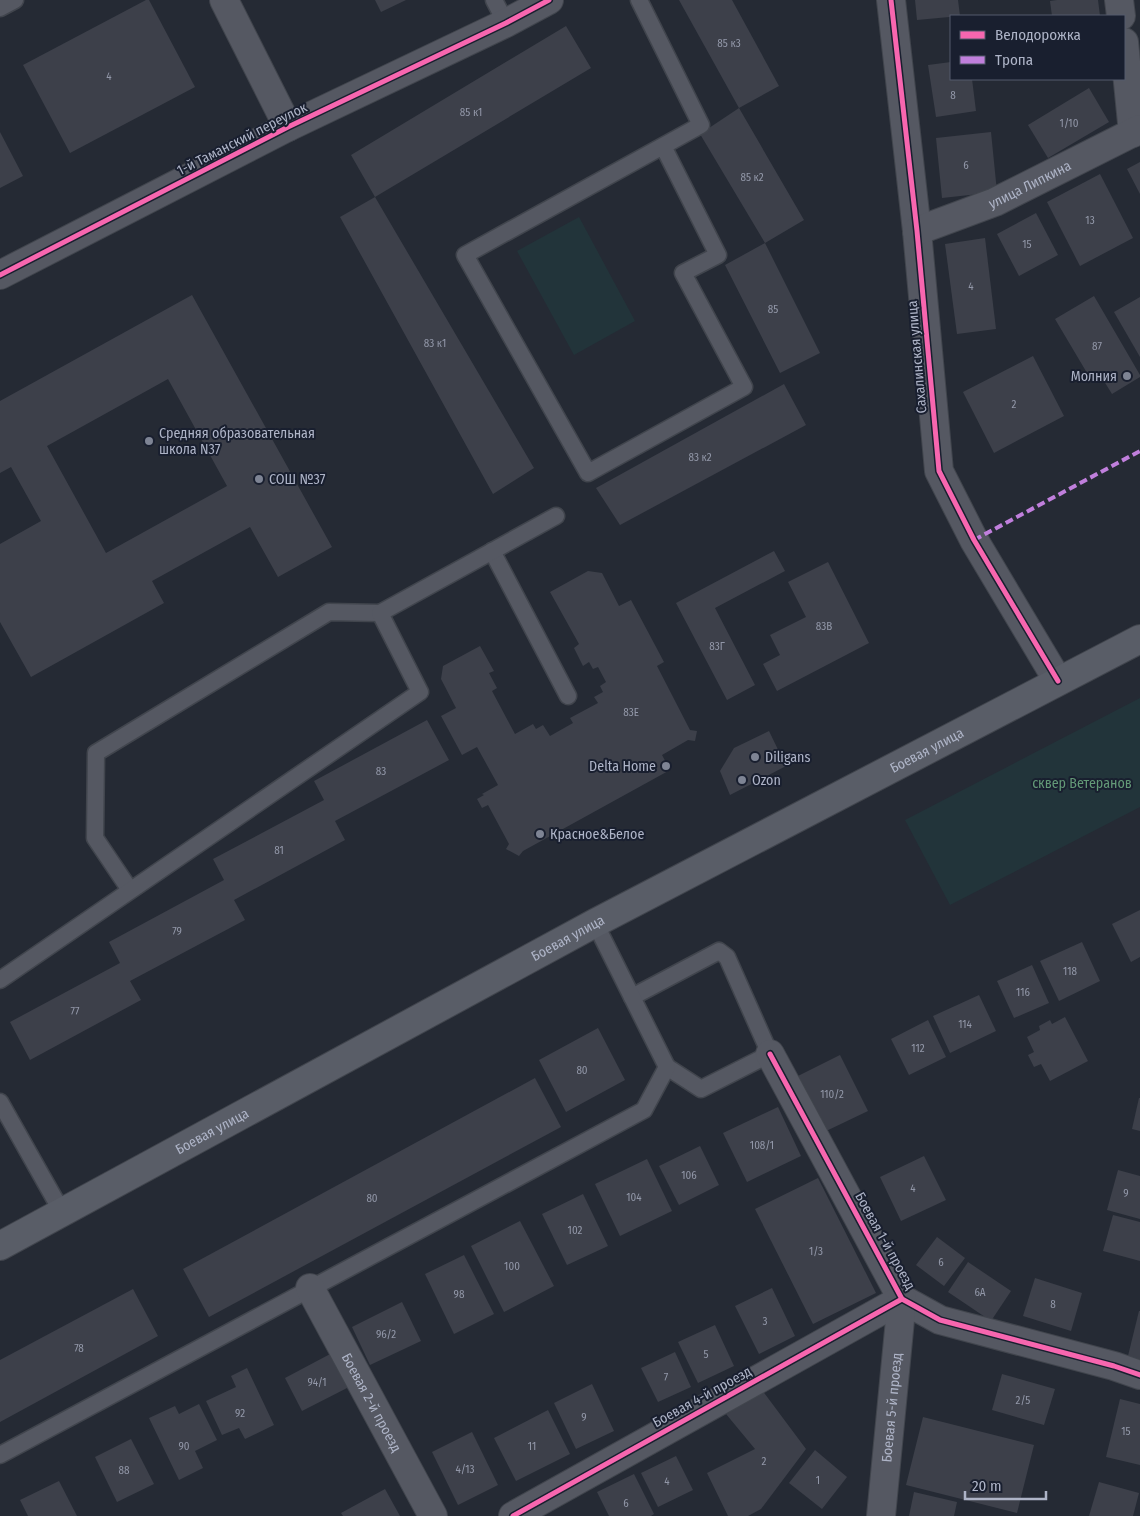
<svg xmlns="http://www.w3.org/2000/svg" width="1140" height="1516" font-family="'Fira Sans Condensed',sans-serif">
<rect width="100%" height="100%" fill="#252a34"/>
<g fill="#22343a">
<path d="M579,217L635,321L574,355L517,251Z"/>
<path d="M1140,698V807L950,905L905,820Z"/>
</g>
<g fill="#3d404a" fill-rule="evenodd">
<path d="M146,0H149L195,87L70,153L23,65Z"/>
<path d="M375,0H406L381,12Z"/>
<path d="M679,0H732L779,86L739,108Z"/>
<path d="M915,0H958L960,16L917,20Z"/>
<path d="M1057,0H1098L1100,16H1052L1050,1Z"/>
<path d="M566,26L591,68L375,197L534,468L493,494L340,217L375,197L351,155Z"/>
<path d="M951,62V79H972L976,111L936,117L928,65Z"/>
<path d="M1089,88L1109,122L1048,158L1028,125Z"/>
<path d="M739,108L804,220L765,243L820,353L780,373L725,265L765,243L700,134Z"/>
<path d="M0,132L23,176L0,188Z"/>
<path d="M991,132L997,192L942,198L936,138Z"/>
<path d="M1140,162V194L1127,169Z"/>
<path d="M1100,174L1133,238L1080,266L1047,202Z"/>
<path d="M1036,213L1058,255L1019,276L997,234Z"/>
<path d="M985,238L996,329L957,334L945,244Z"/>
<path d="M192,295L332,547L278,577L250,527L152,581L164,603L31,677L0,622V544L41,521L11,467L0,473V401ZM168,379L227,486L106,553L47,446Z"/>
<path d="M1094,296L1140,375V377L1112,394L1099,373L1090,378L1055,319Z"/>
<path d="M1140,297V357L1114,312Z"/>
<path d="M1033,356L1064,416L994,453L963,392Z"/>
<path d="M784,384L806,425L620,525L596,488Z"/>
<path d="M774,551L785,571L715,608L755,685L727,700L676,603Z"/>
<path d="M828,562L869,643L777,691L763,664L780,655L770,635L806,617L788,582Z"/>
<path d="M588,571L602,573L619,606L631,600L664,662L657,666L690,730L697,731L695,741L688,740L662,755L670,770L523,851L519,856L506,849L509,844L488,805L482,808L477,799L484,795L482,794L498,785L477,747L462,755L441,716L456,708L441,679L443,666L480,646L494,671L489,673L497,688L492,691L515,734L533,724L536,729L543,725L550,736L573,723L570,718L598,703L594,697L603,692L600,686L606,682L598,667L593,669L589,662L583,666L574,648L579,644L550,592Z"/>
<path d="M427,720L449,760L335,821L345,840L234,900L245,920L130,981L141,1000L30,1060L10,1022L120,963L109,942L224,880L213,859L324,800L314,781Z"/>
<path d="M769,731L786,766L730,795L720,771L734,748Z"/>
<path d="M1140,910V957L1131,962L1112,924Z"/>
<path d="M1082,942L1100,981L1059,1001L1040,961Z"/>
<path d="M1032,965L1049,1003L1014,1018L997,981Z"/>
<path d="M979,995L996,1031L950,1053L933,1016Z"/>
<path d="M1065,1017L1088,1061L1050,1081L1041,1064L1034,1067L1028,1055L1034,1052L1027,1037L1040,1030L1039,1026L1050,1020L1052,1024Z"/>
<path d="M928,1020L946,1057L909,1075L891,1039Z"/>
<path d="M598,1028L625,1080L566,1112L539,1060Z"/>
<path d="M840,1055L868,1111L822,1133L796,1077Z"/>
<path d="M535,1078L561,1127L209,1317L183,1269Z"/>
<path d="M1139,1098H1140V1131L1132,1129Z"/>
<path d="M778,1107L801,1156L747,1182L723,1133Z"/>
<path d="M700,1146L719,1185L679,1205L659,1166Z"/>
<path d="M924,1156L946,1200L901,1221L880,1177Z"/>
<path d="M647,1159L672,1211L620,1236L595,1184Z"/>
<path d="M1118,1170L1140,1176V1219L1107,1210Z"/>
<path d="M818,1178L876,1293L813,1324L755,1209Z"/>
<path d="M583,1194L608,1246L567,1265L542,1214Z"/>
<path d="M1113,1215L1140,1222V1261L1103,1251Z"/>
<path d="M520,1221L554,1286L504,1312L471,1246Z"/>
<path d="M937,1237L965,1258L944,1286L916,1265Z"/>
<path d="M464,1255L494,1314L454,1334L425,1274Z"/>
<path d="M968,1262L1011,1291L991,1321L948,1292Z"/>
<path d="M1035,1278L1082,1293L1071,1331L1023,1316Z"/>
<path d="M772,1288L795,1336L759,1354L735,1306Z"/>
<path d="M133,1289L158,1336L0,1422V1360Z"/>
<path d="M402,1302L421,1341L370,1365L352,1327Z"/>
<path d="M1139,1311H1140V1368L1126,1364Z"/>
<path d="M715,1325L734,1366L698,1383L678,1342Z"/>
<path d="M675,1352L691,1387L658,1402L641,1368Z"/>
<path d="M332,1353L349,1387L302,1411L285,1378Z"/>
<path d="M247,1368L274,1425L245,1439L239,1428L222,1435L206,1401L236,1387L231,1376Z"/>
<path d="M1002,1374L1055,1389L1044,1425L992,1410Z"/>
<path d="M592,1384L614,1431L576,1449L554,1403Z"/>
<path d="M762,1390L806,1449L761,1509L748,1516H728L707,1473L755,1449L726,1414Z"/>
<path d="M1120,1399L1140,1404V1465L1106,1457Z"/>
<path d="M199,1404L217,1440L195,1451L203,1468L179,1480L149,1418L175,1406L179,1414Z"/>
<path d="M548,1410L570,1454L516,1481L494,1438Z"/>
<path d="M923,1417L1034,1445L1017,1513L906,1485Z"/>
<path d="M472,1432L498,1485L458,1505L432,1452Z"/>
<path d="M131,1439L154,1484L117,1502L95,1457Z"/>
<path d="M815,1450L847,1477L822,1509L789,1483Z"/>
<path d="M676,1456L693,1490L658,1507L641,1473Z"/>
<path d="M634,1474L654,1514L651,1516H609L597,1492Z"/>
<path d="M59,1481L77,1516H28L20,1500Z"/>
<path d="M1099,1482L1139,1493L1133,1516H1089Z"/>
<path d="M385,1489L400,1516H343L341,1513Z"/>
<path d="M914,1492L957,1502L954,1516H909Z"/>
</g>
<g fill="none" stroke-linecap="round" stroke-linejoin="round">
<defs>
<g id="service">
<path d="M494,0L506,23"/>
<path d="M639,0L701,125L465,255L588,473L744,387L683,273L718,255L663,146"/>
<path d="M0,8L15,0"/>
<path d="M492,551L568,696"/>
<path d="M130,890L95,838L96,753L329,612L380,613"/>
<path d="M0,980L420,692L380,613L556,516"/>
<path d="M632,997L719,951L727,957L770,1054L701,1089L667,1067"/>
<path d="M0,1102L62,1212"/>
<path d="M0,1455L644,1110L667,1067L595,923"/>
</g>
<g id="minor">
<path d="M224,0L288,127"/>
<path d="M891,0L917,231L939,471L974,540L1058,681"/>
<path d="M1119,0L1121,16"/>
<path d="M1124,42L1133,133"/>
<path id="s1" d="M917,231L995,202L1140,129"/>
<path d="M0,275L288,127L506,23L549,0"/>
<path d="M770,1054L902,1299L940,1320L1114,1366L1140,1375"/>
<path id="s2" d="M310,1288L433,1516"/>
<path d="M513,1516L902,1299"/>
<path id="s3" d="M881,1516L902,1299"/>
</g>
<g id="secondary">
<path id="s4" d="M0,1246L595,923L1140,639"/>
</g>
</defs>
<use href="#service" stroke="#41454d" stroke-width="19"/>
<use href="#minor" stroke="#41454d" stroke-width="30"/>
<use href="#secondary" stroke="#41454d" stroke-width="30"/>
<use href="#service" stroke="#555862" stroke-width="16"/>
<use href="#minor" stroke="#555862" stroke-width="28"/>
<use href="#secondary" stroke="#595d67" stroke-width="28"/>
<path stroke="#c07fdc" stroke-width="4" stroke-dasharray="8 4" stroke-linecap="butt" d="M974,540L1140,451"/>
<defs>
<g id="cycleway">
<path d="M891,0L917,231L939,471L974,540L1058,681"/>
<path d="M0,275L288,127L506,23L549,0"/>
<path d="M770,1054L902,1299L940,1320L1114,1366L1140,1375"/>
<path d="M513,1516L902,1299"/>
</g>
</defs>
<use href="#cycleway" stroke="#191f2f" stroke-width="8"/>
<use href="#cycleway" stroke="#f766af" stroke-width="5"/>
</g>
<g fill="#7e8494" stroke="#191f2f" stroke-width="2">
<circle cx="1127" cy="376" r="5"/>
<circle cx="149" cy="441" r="5"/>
<circle cx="259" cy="479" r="5"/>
<circle cx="755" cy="757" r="5"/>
<circle cx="666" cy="766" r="5"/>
<circle cx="742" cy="780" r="5"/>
<circle cx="540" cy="834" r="5"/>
</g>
<g text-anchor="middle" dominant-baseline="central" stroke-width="4" stroke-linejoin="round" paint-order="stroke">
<g font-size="11" fill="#9297a8">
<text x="729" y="43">85 к3</text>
<text x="109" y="76">4</text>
<text x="953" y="95">8</text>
<text x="471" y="112">85 к1</text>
<text x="1069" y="123">1/10</text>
<text x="966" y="165">6</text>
<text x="752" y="177">85 к2</text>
<text x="1090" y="220">13</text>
<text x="1027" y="244">15</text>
<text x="971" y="286">4</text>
<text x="773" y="309">85</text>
<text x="435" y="343">83 к1</text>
<text x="1097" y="346">87</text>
<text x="1014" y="404">2</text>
<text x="700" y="457">83 к2</text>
<text x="824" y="626">83В</text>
<text x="717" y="646">83Г</text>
<text x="631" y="712">83Е</text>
<text x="381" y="771">83</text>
<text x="279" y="850">81</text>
<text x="177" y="931">79</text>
<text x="1070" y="971">118</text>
<text x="1023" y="992">116</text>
<text x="75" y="1011">77</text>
<text x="965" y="1024">114</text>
<text x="918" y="1048">112</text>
<text x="582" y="1070">80</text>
<text x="832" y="1094">110/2</text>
<text x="762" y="1145">108/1</text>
<text x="689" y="1175">106</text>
<text x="913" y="1188">4</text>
<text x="1126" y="1193">9</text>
<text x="634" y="1197">104</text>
<text x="372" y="1198">80</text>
<text x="575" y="1230">102</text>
<text x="816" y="1251">1/3</text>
<text x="941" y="1262">6</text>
<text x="512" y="1266">100</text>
<text x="980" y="1292">6А</text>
<text x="459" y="1294">98</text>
<text x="1053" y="1304">8</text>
<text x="765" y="1321">3</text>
<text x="386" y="1334">96/2</text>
<text x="79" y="1348">78</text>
<text x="706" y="1354">5</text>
<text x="666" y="1377">7</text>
<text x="317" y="1382">94/1</text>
<text x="1023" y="1400">2/5</text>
<text x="240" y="1413">92</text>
<text x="584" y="1417">9</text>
<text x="1126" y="1431">15</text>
<text x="184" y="1446">90</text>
<text x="532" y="1446">11</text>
<text x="764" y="1461">2</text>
<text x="465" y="1469">4/13</text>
<text x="124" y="1470">88</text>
<text x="818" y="1480">1</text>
<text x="667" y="1481">4</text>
<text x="626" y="1503">6</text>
</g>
<g font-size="14" fill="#aeb4c7" stroke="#191f2f">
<text transform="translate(242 139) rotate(-27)">1-й Таманский переулок</text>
<text stroke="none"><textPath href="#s1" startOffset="122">улица Липкина</textPath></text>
<text transform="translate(917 357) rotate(-95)">Сахалинская улица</text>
<text stroke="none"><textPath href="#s4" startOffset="1051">Боевая улица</textPath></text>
<text stroke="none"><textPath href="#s4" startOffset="646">Боевая улица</textPath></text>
<text stroke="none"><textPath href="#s4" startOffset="241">Боевая улица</textPath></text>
<text transform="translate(885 1241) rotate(61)">Боевая 1-й проезд</text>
<text transform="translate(702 1397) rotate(-29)">Боевая 4-й проезд</text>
<text stroke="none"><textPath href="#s2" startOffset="130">Боевая 2-й проезд</textPath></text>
<text stroke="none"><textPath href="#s3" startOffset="109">Боевая 5-й проезд</textPath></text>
</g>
<g font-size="14" fill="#aeb4c7" stroke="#191f2f" text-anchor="start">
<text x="1117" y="376" text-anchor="end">Молния</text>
<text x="159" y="433">Средняя образовательная<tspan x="159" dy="16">школа N37</tspan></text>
<text x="269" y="479">СОШ №37</text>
<text x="765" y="757">Diligans</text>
<text x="656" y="766" text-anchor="end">Delta Home</text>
<text x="752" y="780">Ozon</text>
<text x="550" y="834">Красное&amp;Белое</text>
</g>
<g font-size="14" fill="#639977" stroke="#191f2f">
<text x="1082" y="783">сквер Ветеранов</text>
</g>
</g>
<rect x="950" y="15" width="175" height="65" fill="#191f2f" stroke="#555b6c"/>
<rect x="960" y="31" width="25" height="8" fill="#f766af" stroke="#555b6c"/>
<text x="995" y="40" font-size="15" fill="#aeb4c7">Велодорожка</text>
<rect x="960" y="56" width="25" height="8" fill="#c07fdc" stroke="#555b6c"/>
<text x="995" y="65" font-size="15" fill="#aeb4c7">Тропа</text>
<path d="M965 1491v8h81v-8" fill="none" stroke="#aeb4c7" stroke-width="2.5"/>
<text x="972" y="1491" font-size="15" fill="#aeb4c7" stroke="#191f2f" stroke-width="4" paint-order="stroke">20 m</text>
</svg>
